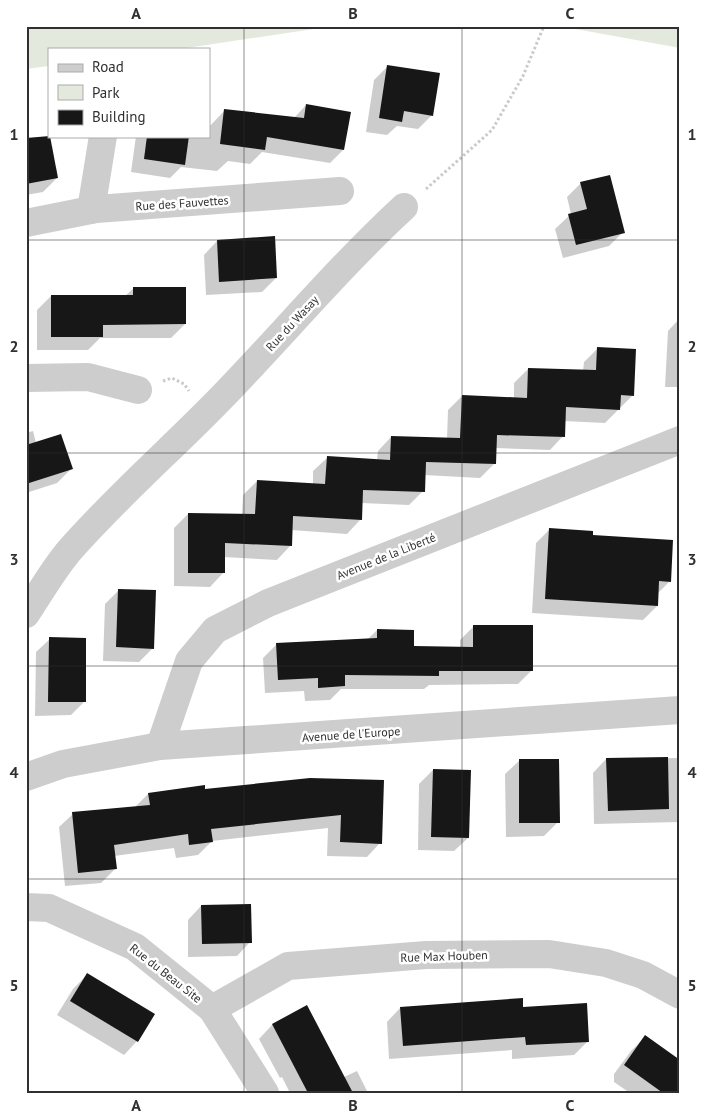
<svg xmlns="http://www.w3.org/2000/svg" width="706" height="1119" font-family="'PT Sans',sans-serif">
<rect width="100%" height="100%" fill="#fff"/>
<g fill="#e3e9dd">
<path d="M26,26H333L180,49H49V66L26,69Z"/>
<path d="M559,26H680V48Z"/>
</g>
<g fill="#0003">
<path d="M388,66L432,115L418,129L397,126L387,135L366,132L374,80Z"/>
<path d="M306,105L343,150L330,163L262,152L250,164L228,161L217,171L181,167L170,178L131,172L136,136H209V127L225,110L294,118Z"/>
<path d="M26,139L57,178L43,192L26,195Z"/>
<path d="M581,183L623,232L609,246L563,258L555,229L571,214L567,197Z"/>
<path d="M217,241L276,278L262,292L206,295L204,255Z"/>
<path d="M134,288L185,324L171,338H100L88,350H37V310L51,296H125Z"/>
<path d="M680,318V387H665L668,331Z"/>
<path d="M598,348L633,395L605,423L564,421L563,436L550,450L495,448L494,464L480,478L424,475L423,491L409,505L361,503L360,520L347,534L291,530L290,546L277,560L223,557V573L210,587L174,586V528L188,514L242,515L243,495L257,481L313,484V471L327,458L377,460L378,451L391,437L447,439L448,410L462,396L514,398V383L528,369L583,371L584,362Z"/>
<path d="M33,431L36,443L71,469L57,483L26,493V433Z"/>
<path d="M550,529L591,536L669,582L657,594V606L643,620L532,613L536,543Z"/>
<path d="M119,590L153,648L139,662L103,661L105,604Z"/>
<path d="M474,626L532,670L518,684L429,685L424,689H341L330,700L305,701L304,691L265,693L263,658L277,644L368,639L377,630L412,647L460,648V640Z"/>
<path d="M50,639L85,701L71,715L35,716L36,652Z"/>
<path d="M680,758V822L594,824L593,773L606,759Z"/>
<path d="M519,761L558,822L544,836L506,837L505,774Z"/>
<path d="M433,770L468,838L454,851L418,850L419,784Z"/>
<path d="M310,779L380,843L367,857L327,856L328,828L212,841L198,855L176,858L174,848L114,856L115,869L101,883L65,886L59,827L73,814L135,807L148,794L204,791Z"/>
<path d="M201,906L250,942L237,956L188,957V920Z"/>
<path d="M87,975L137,1041L124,1055L57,1015L73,989Z"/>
<path d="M307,1007L344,1077L357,1071L368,1093H290L282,1077L280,1078L259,1039L272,1025Z"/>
<path d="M400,1008H522L588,1041L574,1055L512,1059V1050L389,1059L387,1022Z"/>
<path d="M645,1037L680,1093H630L614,1082V1074L631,1051Z"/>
</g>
<g fill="#171717">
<path d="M387,65L440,73L433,116L404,111L402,122L379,118Z"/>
<path d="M306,104L351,112L344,150L267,137L265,150L220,144L224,109L304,118Z"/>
<path d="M50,136L58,178L26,184V138Z"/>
<path d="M147,136H189L185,165L144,159Z"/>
<path d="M610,175L625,233L576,245L568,214L587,209L580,182Z"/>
<path d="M275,236L277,278L219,282L217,240Z"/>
<path d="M133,287H186V324L103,325V337H51V295H133Z"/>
<path d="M597,347L636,349L634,396L621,395L620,410L566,407L565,437L497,435L496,464L426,462L425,492L363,490L362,520L293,516L292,546L225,543V573H188V513L255,514L257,480L325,484L327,456L390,460L391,436L460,438L462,395L527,398L528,368L596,370Z"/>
<path d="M61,434L73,469L26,484V445Z"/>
<path d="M549,528L593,531V535L673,540L671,582L659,581L658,606L545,599Z"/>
<path d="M118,589L156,590L154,649L116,647Z"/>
<path d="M473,625H533V671H439V676L345,675V686L318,688V678L278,680L276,643L377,638V629L414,630V646L473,647Z"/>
<path d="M49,637L86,638V702H48Z"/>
<path d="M668,757L669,809L608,811L606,758Z"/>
<path d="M519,759H559L560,823H519Z"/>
<path d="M433,769L471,770L469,838L431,837Z"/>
<path d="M310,778L384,780L382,844L340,842L341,815L211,829L213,842L189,845L188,834L114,845L117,869L78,873L72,812L150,805L148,793L205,785V789Z"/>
<path d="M251,904L252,943L202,944L201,905Z"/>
<path d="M87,973L155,1014L138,1042L70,1001Z"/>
<path d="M523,998V1007L587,1003L589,1042L526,1045L525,1037L403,1046L400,1007Z"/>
<path d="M307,1005L353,1093H308L272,1024Z"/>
<path d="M645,1035L680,1060V1093H663L624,1065Z"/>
</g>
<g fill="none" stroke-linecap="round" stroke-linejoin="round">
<g stroke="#cacaca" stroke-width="3" stroke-dasharray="2.5 2.5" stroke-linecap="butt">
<path d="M426,189L492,130L523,76L544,26"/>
<path d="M163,381L172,378L184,384L189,391"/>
</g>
<g stroke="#cdcdcd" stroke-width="28">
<path d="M91,210L103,136"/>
<path d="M26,223L96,209L340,191"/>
<path d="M26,378L88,377L138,390"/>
<path d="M26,614C40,593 53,570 69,551C117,496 173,448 224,395C284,333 340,266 404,207"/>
<path d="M160,746L189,661L215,630L268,603L680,440"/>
<path d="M26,777L63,764L160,746L680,710"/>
<path d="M26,907L49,908L135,947L212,1009L265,1093"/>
<path d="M212,1009L288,966L426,955L549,954L606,963L643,975L680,995"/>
</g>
</g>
<path fill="none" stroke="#303030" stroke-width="1" stroke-opacity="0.55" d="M244,26V1093M462,26V1093M26,240H680M26,453H680M26,666H680M26,879H680"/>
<g text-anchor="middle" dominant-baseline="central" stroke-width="5" stroke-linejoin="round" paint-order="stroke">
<g font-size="12" fill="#303030" stroke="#fff">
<text transform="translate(182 203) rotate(-4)">Rue des Fauvettes</text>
<text transform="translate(292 323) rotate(-47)">Rue du Wasay</text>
<text transform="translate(386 556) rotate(-22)">Avenue de la Liberté</text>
<text transform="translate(351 734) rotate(-4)">Avenue de l'Europe</text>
<text transform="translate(444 956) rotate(-2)">Rue Max Houben</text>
<text transform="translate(166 973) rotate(38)">Rue du Beau Site</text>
</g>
</g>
<rect width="706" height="1119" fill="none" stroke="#ffffff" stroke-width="55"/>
<rect x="48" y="48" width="162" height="90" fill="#ffffff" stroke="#acacac"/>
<rect x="58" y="64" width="25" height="8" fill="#cdcdcd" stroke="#acacac"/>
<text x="92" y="72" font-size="15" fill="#303030">Road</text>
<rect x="58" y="85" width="25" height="15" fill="#e3e9dd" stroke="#acacac"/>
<text x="92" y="98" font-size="15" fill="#303030">Park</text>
<rect x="58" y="110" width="25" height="15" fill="#171717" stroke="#acacac"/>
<text x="92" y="122" font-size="15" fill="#303030">Building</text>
<rect x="28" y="28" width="650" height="1064" fill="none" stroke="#303030" stroke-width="2"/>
<g font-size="16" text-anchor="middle" font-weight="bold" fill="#303030">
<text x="136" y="19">A</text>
<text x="353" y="19">B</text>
<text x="570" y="19">C</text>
<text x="14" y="140">1</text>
<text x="692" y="140">1</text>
<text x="14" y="352">2</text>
<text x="692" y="352">2</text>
<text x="14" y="565">3</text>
<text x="692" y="565">3</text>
<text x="14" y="778">4</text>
<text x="692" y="778">4</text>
<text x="14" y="991">5</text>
<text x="692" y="991">5</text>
<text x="136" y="1111">A</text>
<text x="353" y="1111">B</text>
<text x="570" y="1111">C</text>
</g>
</svg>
